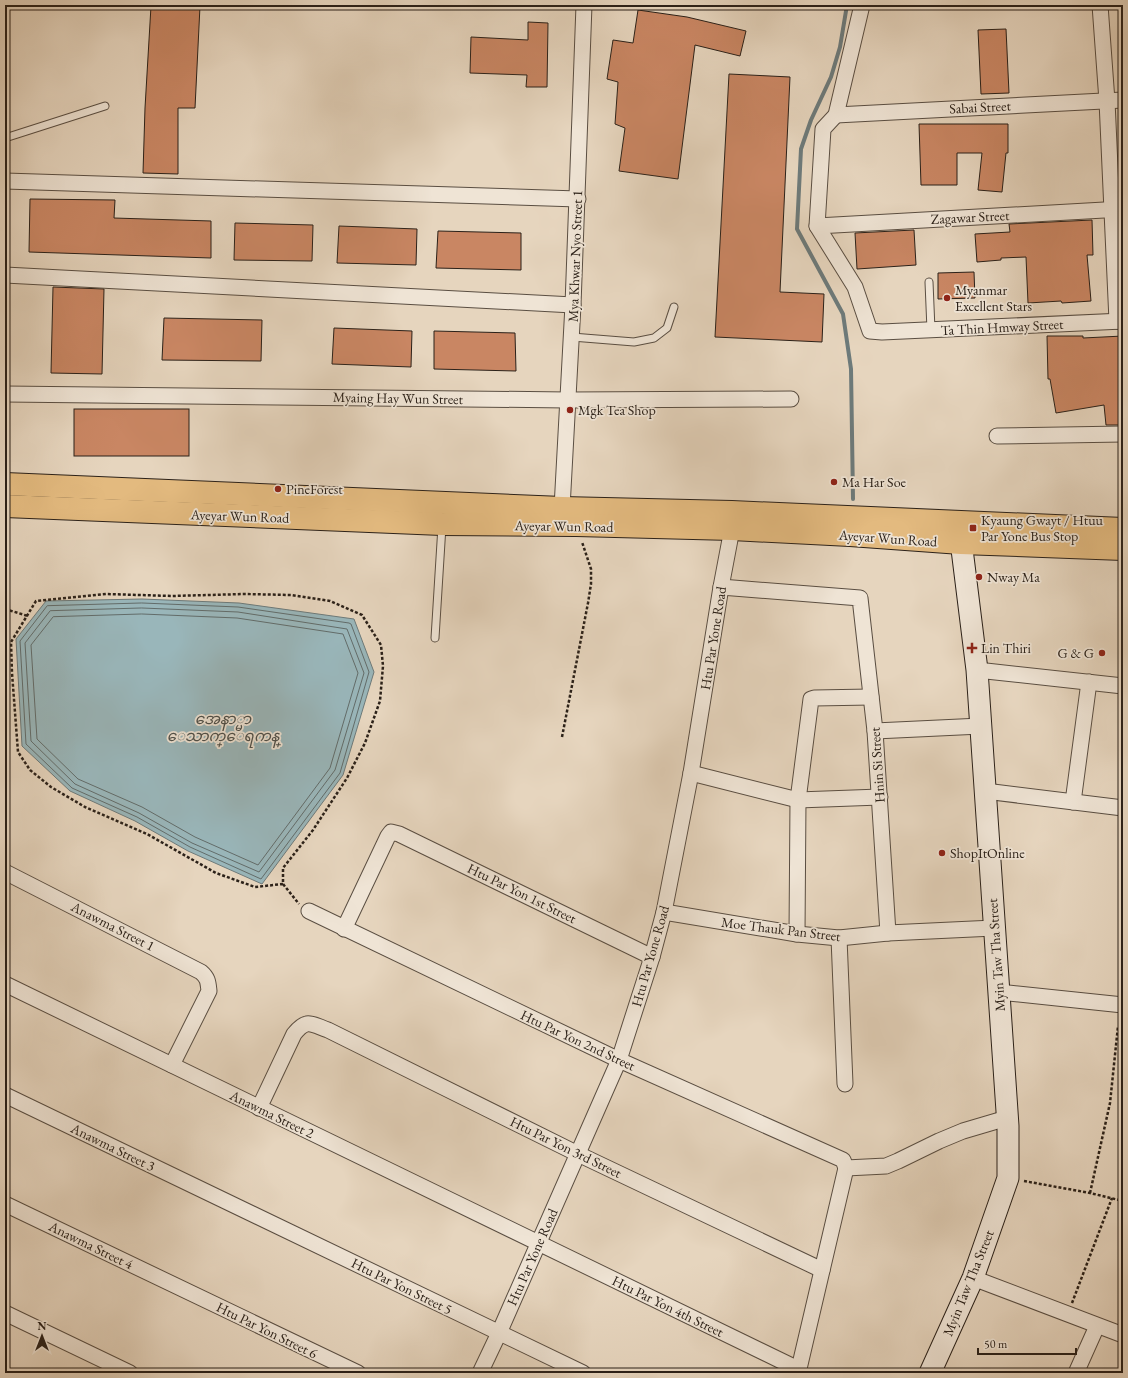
<svg xmlns="http://www.w3.org/2000/svg" width="1128" height="1378" font-family="'EB Garamond','Noto Sans Myanmar',serif">
<rect width="100%" height="100%" fill="#e6d5be"/>
<filter id="stains"><feTurbulence type="fractalNoise" baseFrequency=".005" numOctaves="4"/><feColorMatrix values="0 0 0 0 .2 0 0 0 0 .09 0 0 0 0 .02 0 0 0 .5 -.17"/></filter>
<radialGradient id="worn" r=".72"><stop offset=".6" stop-color="#630" stop-opacity="0"/><stop offset="1" stop-color="#630" stop-opacity=".3"/></radialGradient>
<path fill="#99b6ba" stroke="#6d7a7a" d="M142,599L239,603L354,619L374,672L343,775L262,884L188,851L135,821L70,791L22,746L16,639L46,601Z"/>
<g fill="none" stroke-linecap="round" stroke-linejoin="round">
<g stroke="#626c6a" stroke-width="1">
<path d="M142,603L238,607L349,623L351,624L369,672L340,773L261,879L190,847L137,817L72,788L26,744L20,641L47,606Z"/>
<path d="M142,608L238,612L347,629L364,673L335,770L259,872L192,843L139,813L75,784L31,741L25,643L50,611Z"/>
<path d="M142,614L237,618L343,634L358,673L330,768L258,865L195,837L142,807L78,779L37,739L31,645L53,617Z"/>
</g>
<path stroke="#6d7a7a" stroke-width="4" d="M847,5L840,47L831,77L811,120L801,149L797,229L843,314L851,369L853,499"/>
</g>
<g fill="#c98663" stroke="#2b2119">
<path d="M151,6H200L195,108H178V174L143,173L145,108Z"/>
<path d="M638,10L687,17L746,31L740,56L695,45L678,179L619,171L625,128L615,124L618,82L607,79L613,40L633,43Z"/>
<path d="M528,22L548,23L547,87H526L527,75L470,73L471,37L528,40Z"/>
<path d="M1006,29L1009,93L981,94L978,30Z"/>
<path d="M729,74L790,77L780,292L824,294L822,342L715,337Z"/>
<path d="M919,124H1008V153H1006L1002,192L978,190L982,153H957V185H921Z"/>
<path d="M30,199L115,200L114,218L211,221V258L29,252Z"/>
<path d="M1092,220L1093,255H1087L1091,301L1062,303L1061,301L1028,303L1026,257L1001,258V260L977,262L975,234L1010,232L1009,224Z"/>
<path d="M235,223L313,225L312,261L234,260Z"/>
<path d="M339,226L417,229L416,265L337,263Z"/>
<path d="M914,230L916,265L857,269L855,233Z"/>
<path d="M438,231L521,233V270L436,268Z"/>
<path d="M974,272L975,298L938,299V273Z"/>
<path d="M53,287L104,289L102,374L51,373Z"/>
<path d="M164,318L262,320L261,361L162,360Z"/>
<path d="M334,328L412,331L411,367L332,364Z"/>
<path d="M434,331L515,333L516,371L434,369Z"/>
<path d="M1047,336H1083V338L1123,336V425H1106L1104,405L1056,413L1050,379H1048Z"/>
<rect x="74" y="409" width="115" height="47"/>
</g>
<g fill="none" stroke-linecap="round" stroke-linejoin="round">
<defs>
<g id="service">
<path d="M5,138L105,106"/>
<path d="M929,282L931,330"/>
<path d="M572,337L634,342L654,338L667,328L674,307"/>
<path d="M435,638L442,526"/>
</g>
<g id="minor">
<path d="M862,5L836,115L823,129L817,226L855,287L870,331L882,332L1123,321"/>
<path d="M1100,5L1107,101L1117,321"/>
<path d="M836,115L1123,100"/>
<path d="M5,181L578,199"/>
<path d="M817,226L1122,209"/>
<path d="M5,275L573,305"/>
<path d="M5,394L568,400L791,399"/>
<path d="M997,436L1123,434"/>
<path d="M562,508L573,305L584,5"/>
<path d="M721,587L860,598L875,731L888,933"/>
<path d="M977,670L1123,686"/>
<path d="M875,731L981,726"/>
<path d="M691,773L798,800L880,797"/>
<path d="M985,791L1123,808"/>
<path d="M1073,802L1089,682"/>
<path d="M5,872L201,972C208,978 208,982 209,991L172,1065"/>
<path d="M309,911L619,1060L843,1160L846,1168"/>
<path d="M664,912L797,934L839,938L888,933L994,928"/>
<path d="M344,929L388,836L391,832L399,834L652,957"/>
<path d="M797,934L798,800L811,699L814,698L871,697"/>
<path d="M839,938L845,1084"/>
<path d="M5,984L798,1369"/>
<path d="M999,992L1123,1005"/>
<path d="M5,1095L583,1373"/>
<path d="M259,1108L294,1034C307,1018 311,1024 328,1030L578,1154L822,1270"/>
<path d="M846,1168L886,1166L898,1161L939,1141L963,1131L1007,1118"/>
<path d="M5,1204L358,1373"/>
<path d="M973,1278L1123,1335"/>
<path d="M5,1313L130,1373"/>
<path d="M480,1373L499,1333L619,1060L652,957L664,912L691,773L721,587L732,529V519"/>
<path d="M798,1373L846,1168"/>
<path d="M1076,1373L1097,1326"/>
</g>
<path id="secondary" d="M930,1373L973,1278L1008,1178V1126L977,670L959,525"/>
<g id="primary">
<path d="M5,484L562,508L732,512L1123,529"/>
<path d="M5,506L442,524L576,525L732,529L850,535L961,543L1123,549"/>
</g>
</defs>
<use href="#service" stroke="#5a4e42" stroke-width="9"/>
<use href="#minor" stroke="#5a4e42" stroke-width="17"/>
<use href="#secondary" stroke="#2b2119" stroke-width="23"/>
<use href="#primary" stroke="#2b2119" stroke-width="24"/>
<g stroke="#2b2119" stroke-width="2.5" stroke-dasharray="3 2" stroke-linecap="butt">
<path d="M5,609L28,616"/>
<path d="M562,737L588,603L591,584V569L582,542"/>
<path d="M283,884L255,887L216,873L147,834L85,807L51,787L30,770L18,752L12,673L11,642L36,601L106,594L172,596L245,594L291,595L330,601L362,615L381,645L383,666L380,701L365,743L347,778L313,830L283,868V884L299,904"/>
<path d="M1024,1181L1090,1193L1123,1201"/>
<path d="M1090,1193L1110,1103L1118,1026L1123,1027"/>
<path d="M1072,1303L1112,1198"/>
</g>
<use href="#service" stroke="#efe4d5" stroke-width="7"/>
<use href="#minor" stroke="#efe4d5" stroke-width="15"/>
<use href="#secondary" stroke="#efe4d5" stroke-width="21"/>
<use href="#primary" stroke="#e3ba7f" stroke-width="22"/>
</g>
<g fill="#8f2418" stroke="#efe4d5" stroke-width="1.5">
<circle cx="947" cy="298" r="4"/>
<circle cx="570" cy="410" r="4"/>
<circle cx="834" cy="482" r="4"/>
<circle cx="278" cy="489" r="4"/>
<rect x="969" y="524" width="8" height="8" rx="2"/>
<circle cx="979" cy="577" r="4"/>
<path d="M970 642h4v4h4v4h-4v4h-4v-4h-4v-4h4z"/>
<circle cx="1102" cy="653" r="4"/>
<circle cx="942" cy="853" r="4"/>
</g>
<g text-anchor="middle" dominant-baseline="central" stroke-width="3.5" stroke-linejoin="round" paint-order="stroke">
<g font-size="14" fill="#2b2119" stroke="#efe4d5">
<text transform="translate(980 107) rotate(-3)">Sabai Street</text>
<text transform="translate(970 217) rotate(-3)">Zagawar Street</text>
<text transform="translate(575 256) rotate(-88)">Mya Khwar Nyo Street 1</text>
<text transform="translate(1002 327) rotate(-3)">Ta Thin Hmway Street</text>
<text transform="translate(398 398) rotate(1)">Myaing Hay Wun Street</text>
<text transform="translate(240 516) rotate(2)">Ayeyar Wun Road</text>
<text transform="translate(564 526) rotate(1)">Ayeyar Wun Road</text>
<text transform="translate(888 538) rotate(4)">Ayeyar Wun Road</text>
<text transform="translate(713 638) rotate(-81)">Htu Par Yone Road</text>
<text transform="translate(877 765) rotate(-94)">Hnin Si Street</text>
<text transform="translate(522 893) rotate(26)">Htu Par Yon 1st Street</text>
<text transform="translate(113 926) rotate(27)">Anawma Street 1</text>
<text transform="translate(781 929) rotate(7)">Moe Thauk Pan Street</text>
<text transform="translate(996 955) rotate(-94)">Myin Taw Tha Street</text>
<text transform="translate(650 956) rotate(-74)">Htu Par Yone Road</text>
<text transform="translate(578 1040) rotate(25)">Htu Par Yon 2nd Street</text>
<text transform="translate(272 1114) rotate(26)">Anawma Street 2</text>
<text transform="translate(113 1147) rotate(26)">Anawma Street 3</text>
<text transform="translate(566 1147) rotate(26)">Htu Par Yon 3rd Street</text>
<text transform="translate(91 1245) rotate(26)">Anawma Street 4</text>
<text transform="translate(532 1257) rotate(-66)">Htu Par Yone Road</text>
<text transform="translate(968 1283) rotate(-68)">Myin Taw Tha Street</text>
<text transform="translate(402 1286) rotate(26)">Htu Par Yon Street 5</text>
<text transform="translate(668 1306) rotate(26)">Htu Par Yon 4th Street</text>
<text transform="translate(267 1330) rotate(26)">Htu Par Yon Street 6</text>
</g>
<g font-size="14" fill="#2b2119" stroke="#efe4d5" text-anchor="start">
<text x="955" y="290">Myanmar<tspan x="955" dy="16">Excellent Stars</tspan></text>
<text x="578" y="410">Mgk Tea Shop</text>
<text x="842" y="482">Ma Har Soe</text>
<text x="286" y="489">PineForest</text>
<text x="981" y="520">Kyaung Gwayt / Htuu<tspan x="981" dy="16">Par Yone Bus Stop</tspan></text>
<text x="987" y="577">Nway Ma</text>
<text x="981" y="648">Lin Thiri</text>
<text x="1094" y="653" text-anchor="end">G &amp; G</text>
<text x="950" y="853">ShopItOnline</text>
</g>
<g font-size="15" font-style="italic" fill="#4c4e49" stroke="#efe4d5">
<text x="223" y="718">အေနာ္မာ<tspan x="223" dy="17">ေသာက္ေရကန္</tspan></text>
</g>
</g>
<rect width="1128" height="1378" fill="none" stroke="#e6d5be" stroke-width="20"/>
<rect x="6" y="6" width="1116" height="1366" fill="none" stroke="#2b2119" stroke-width="2"/>
<rect x="10" y="10" width="1108" height="1358" fill="none" stroke="#2b2119"/>
<g transform="translate(42 1336)" stroke="#efe4d5" stroke-width="3" paint-order="stroke">
<path d="M0-3L7 15L0 10L-7 15Z" fill="#2b2119"/>
<text y="-6" font-size="11" font-weight="bold" text-anchor="middle" fill="#2b2119">N</text>
</g>
<path d="M978 1348v6h98v-6" fill="none" stroke="#2b2119" stroke-width="2"/>
<text x="984" y="1348" font-size="12" fill="#2b2119" stroke="#efe4d5" stroke-width="3" paint-order="stroke">50 m</text>
<rect width="100%" height="100%" filter="url(#stains)"/>
<rect width="100%" height="100%" fill="url(#worn)"/>
</svg>
